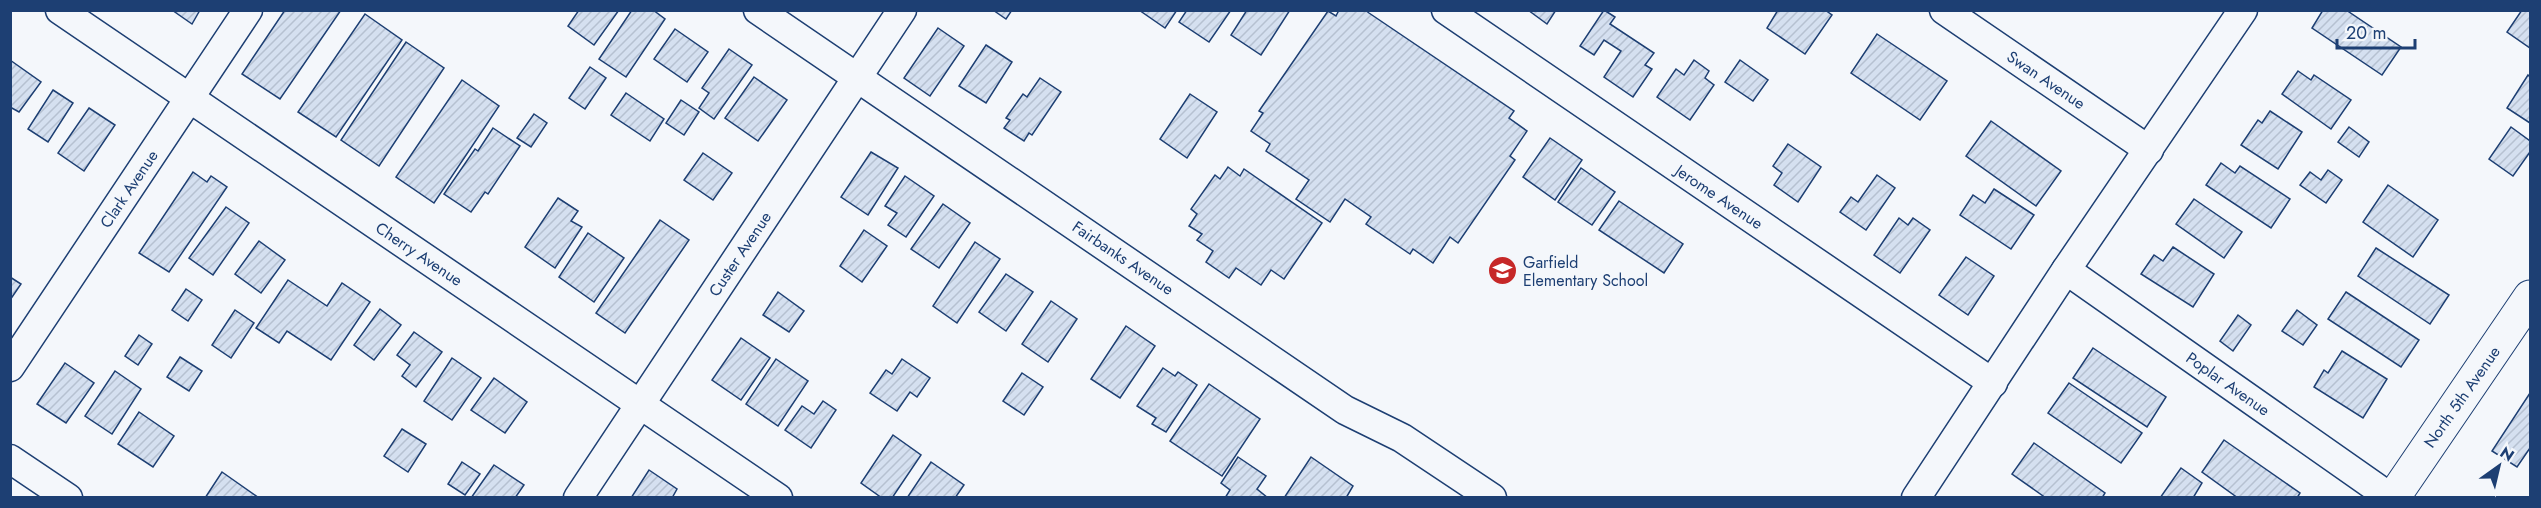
<svg xmlns="http://www.w3.org/2000/svg" width="2541" height="508" font-family="Jost,sans-serif">
<defs>
<pattern id="building-hatch" width="6" height="6" patternUnits="userSpaceOnUse" patternTransform="scale(1.5)"><rect width="6" height="6" fill="#d5e0f0"/><path d="M-1 1l2-2M0 6l6-6M5 7l2-2" fill="none" stroke="#b6c1d1"/></pattern>
</defs>
<rect width="100%" height="100%" fill="#f4f7fb"/>
<g fill="url(#building-hatch)" stroke="#1d3f73" stroke-width="1.5">
<path d="M172,10H200L192,24Z"/>
<path d="M285,10H341L280,99L242,74Z"/>
<path d="M579,10H619L594,45L568,26Z"/>
<path d="M632,10H653L665,19L626,77L599,59Z"/>
<path d="M993,10H1012L1006,19Z"/>
<path d="M1139,10H1177L1165,28Z"/>
<path d="M1187,10H1231L1209,42L1179,22Z"/>
<path d="M1247,10H1290L1261,55L1231,35Z"/>
<path d="M1339,10H1365L1369,13L1514,111L1509,118L1527,131L1510,156L1515,160L1458,243L1450,237L1433,263L1413,249L1410,254L1366,224L1371,217L1345,199L1330,222L1296,199L1309,180L1266,151L1270,144L1251,131L1263,113L1259,111L1328,11L1336,16Z"/>
<path d="M1528,10H1556L1547,24Z"/>
<path d="M1604,10L1615,17L1610,24L1654,53L1645,65L1652,69L1633,97L1604,77L1621,51L1604,40L1594,55L1580,46Z"/>
<path d="M1778,10H1825L1832,15L1805,54L1767,28Z"/>
<path d="M2323,10H2346L2401,47L2382,75L2312,28Z"/>
<path d="M2522,10H2530V48L2507,32Z"/>
<path d="M365,14L402,40L336,137L298,112Z"/>
<path d="M938,28L964,46L930,96L904,78Z"/>
<path d="M675,29L708,52L687,82L654,59Z"/>
<path d="M1877,34L1947,81L1920,120L1851,73Z"/>
<path d="M406,42L444,68L379,166L341,140Z"/>
<path d="M986,45L1012,62L986,103L959,86Z"/>
<path d="M729,49L752,65L714,119L699,108L709,93L702,88Z"/>
<path d="M10,60L41,82L19,112L10,107Z"/>
<path d="M1694,60L1709,71L1705,78L1714,85L1690,120L1657,97L1676,69L1684,75Z"/>
<path d="M1740,60L1768,80L1753,101L1725,82Z"/>
<path d="M590,67L606,78L585,109L569,98Z"/>
<path d="M2298,71L2311,80L2314,75L2351,100L2331,129L2282,94Z"/>
<path d="M2528,75L2530,77V123L2507,108Z"/>
<path d="M754,77L787,100L758,141L725,118Z"/>
<path d="M1040,78L1061,92L1032,135L1029,133L1024,141L1004,128L1010,120L1006,118L1023,94L1027,97Z"/>
<path d="M462,80L499,106L434,203L396,177Z"/>
<path d="M53,90L73,103L48,142L28,129Z"/>
<path d="M626,93L664,119L650,141L611,115Z"/>
<path d="M1190,94L1217,112L1187,158L1160,139Z"/>
<path d="M681,100L699,112L684,135L666,123Z"/>
<path d="M89,108L115,125L84,171L58,153Z"/>
<path d="M2270,111L2302,132L2278,169L2241,145L2258,120L2262,123Z"/>
<path d="M534,114L547,123L531,147L517,138Z"/>
<path d="M1991,121L2061,171L2036,206L1966,156Z"/>
<path d="M2349,127L2369,142L2359,157L2338,142Z"/>
<path d="M2511,127L2530,141V152L2513,176L2489,159Z"/>
<path d="M493,128L520,146L488,194L485,192L471,212L444,194L475,149L478,151Z"/>
<path d="M1550,138L1582,160L1555,200L1523,177Z"/>
<path d="M1788,144L1821,167L1798,202L1774,185L1782,173L1773,166Z"/>
<path d="M871,152L898,168L868,215L841,197Z"/>
<path d="M703,153L732,173L713,200L684,180Z"/>
<path d="M2221,163L2235,173L2240,166L2290,199L2271,228L2206,185Z"/>
<path d="M1228,167L1240,176L1244,169L1322,223L1284,279L1271,270L1261,285L1236,268L1229,278L1206,262L1213,251L1197,240L1202,234L1189,226L1197,214L1191,209L1215,175L1220,179Z"/>
<path d="M1581,168L1615,192L1592,225L1558,202Z"/>
<path d="M2328,170L2342,180L2326,203L2300,185L2310,172L2321,180Z"/>
<path d="M193,172L207,182L211,176L227,187L169,272L139,253Z"/>
<path d="M1877,175L1895,188L1866,230L1840,212L1851,197L1858,202Z"/>
<path d="M905,176L934,196L906,237L888,225L897,213L885,206Z"/>
<path d="M2388,185L2438,220L2413,257L2363,222Z"/>
<path d="M1994,189L2034,215L2011,249L1960,215L1973,195L1985,203Z"/>
<path d="M558,198L578,211L571,221L582,227L555,268L525,247Z"/>
<path d="M2194,199L2242,232L2224,258L2176,224Z"/>
<path d="M1619,201L1683,244L1664,273L1599,230Z"/>
<path d="M943,204L970,223L939,268L911,249Z"/>
<path d="M226,207L249,223L213,275L189,258Z"/>
<path d="M1899,218L1908,225L1913,218L1930,230L1900,273L1874,255Z"/>
<path d="M660,220L689,240L625,333L596,313Z"/>
<path d="M864,230L887,246L862,282L840,266Z"/>
<path d="M588,233L624,258L594,302L559,277Z"/>
<path d="M259,241L285,260L261,293L235,274Z"/>
<path d="M975,242L1000,259L957,323L933,306Z"/>
<path d="M2173,247L2214,274L2193,307L2141,274L2154,255L2163,261Z"/>
<path d="M2376,248L2449,295L2430,324L2358,276Z"/>
<path d="M1966,257L1994,276L1968,315L1939,295Z"/>
<path d="M1006,274L1033,292L1006,331L979,312Z"/>
<path d="M10,277L21,284L10,300Z"/>
<path d="M288,280L327,306L342,283L370,302L331,360L287,331L279,343L256,328Z"/>
<path d="M186,289L202,300L188,321L172,310Z"/>
<path d="M778,292L804,311L789,332L763,315Z"/>
<path d="M2346,292L2419,340L2401,367L2328,319Z"/>
<path d="M1051,301L1077,319L1048,362L1022,344Z"/>
<path d="M380,309L401,325L374,360L354,345Z"/>
<path d="M235,310L254,323L231,358L212,345Z"/>
<path d="M2297,310L2317,325L2303,345L2282,331Z"/>
<path d="M2238,315L2251,325L2233,351L2220,341Z"/>
<path d="M1126,326L1155,346L1120,398L1091,379Z"/>
<path d="M414,332L442,352L416,387L402,376L410,365L397,355Z"/>
<path d="M139,335L152,344L138,365L125,356Z"/>
<path d="M741,338L770,358L741,400L712,380Z"/>
<path d="M2093,348L2166,397L2147,427L2073,378Z"/>
<path d="M2342,351L2387,379L2363,418L2314,387L2324,370L2328,373Z"/>
<path d="M180,357L202,371L189,391L167,377Z"/>
<path d="M452,358L481,378L452,420L424,401Z"/>
<path d="M776,359L808,381L778,426L746,404Z"/>
<path d="M902,359L930,378L917,397L910,392L897,411L870,393L886,370L892,374Z"/>
<path d="M65,363L94,383L66,423L37,404Z"/>
<path d="M1163,368L1175,376L1178,372L1197,385L1166,432L1152,424L1156,418L1137,406Z"/>
<path d="M115,371L141,389L112,434L85,416Z"/>
<path d="M1022,373L1043,387L1024,415L1003,401Z"/>
<path d="M494,378L527,402L505,433L471,410Z"/>
<path d="M2069,383L2142,433L2121,463L2048,413Z"/>
<path d="M1209,384L1260,419L1222,476L1170,441Z"/>
<path d="M2530,393V448L2517,467L2492,451Z"/>
<path d="M823,401L836,410L811,448L785,430L802,406L814,414Z"/>
<path d="M139,412L174,436L153,467L118,444Z"/>
<path d="M402,429L426,444L408,472L384,456Z"/>
<path d="M893,435L921,455L892,498H882L861,483Z"/>
<path d="M2224,440L2300,493L2297,498H2238L2202,472Z"/>
<path d="M2034,443L2105,493L2102,498H2046L2012,474Z"/>
<path d="M1238,457L1266,476L1257,489L1268,498H1225L1230,490L1221,483Z"/>
<path d="M1311,457L1353,486L1346,498H1284Z"/>
<path d="M462,462L480,474L465,495L448,484Z"/>
<path d="M931,462L964,485L955,498H907Z"/>
<path d="M494,465L524,485L515,498H471Z"/>
<path d="M2181,468L2202,483L2193,498H2160Z"/>
<path d="M649,470L677,489L672,498H631Z"/>
<path d="M222,472L259,498H205Z"/>
</g>
<g fill="none" stroke-linecap="round" stroke-linejoin="round">
<defs>
<g id="minor">
<path d="M60,10L778,498"/>
<path d="M758,10L1345,410L1402,438L1492,498"/>
<path d="M1446,10L1993,383"/>
<path d="M1944,10L2149,150"/>
<path d="M2066,270L2391,498"/>
<path d="M10,367L248,10"/>
<path d="M10,459L68,498"/>
<path d="M578,498L902,10"/>
<path d="M1916,498L2066,270L2243,10"/>
</g>
<path id="major" d="M2393,498L2530,297"/>
</defs>
<use href="#minor" stroke="#1d3f73" stroke-width="31"/>
<use href="#major" stroke="#1d3f73" stroke-width="35"/>
<use href="#minor" stroke="#f4f7fb" stroke-width="28"/>
<use href="#major" stroke="#f4f7fb" stroke-width="33"/>
</g>
<defs>
<symbol id="school-disc" viewBox="-11 -11 22 22"><circle r="9.5" fill="#c62828" stroke="#f4f7fb"/><path d="M0-5L7-2L0 1L-7-2ZM-4 1L0 2.5L4 1V4Q0 6-4 4Z" fill="#fff"/></symbol>
</defs>
<g fill-rule="evenodd">
<use href="#school-disc" x="1486" y="254" width="33" height="33"/>
</g>
<g text-anchor="middle" dominant-baseline="central" stroke-width="4.5" stroke-linejoin="round" paint-order="stroke">
<g font-size="16" fill="#1d3f73" stroke="#f4f7fb">
<text transform="translate(2046 80) rotate(34)">Swan Avenue</text>
<text transform="translate(129 189) rotate(-56)">Clark Avenue</text>
<text transform="translate(1719 197) rotate(34)">Jerome Avenue</text>
<text transform="translate(419 254) rotate(34)">Cherry Avenue</text>
<text transform="translate(740 254) rotate(-56)">Custer Avenue</text>
<text transform="translate(1123 258) rotate(34)">Fairbanks Avenue</text>
<text transform="translate(2228 384) rotate(35)">Poplar Avenue</text>
<text transform="translate(2462 397) rotate(-55)">North 5th Avenue</text>
</g>
<g font-size="16" fill="#1d3f73" stroke="#f4f7fb" text-anchor="start">
<text x="1523" y="262">Garfield<tspan x="1523" dy="18">Elementary School</tspan></text>
</g>
</g>
<rect width="2541" height="508" fill="none" stroke="#1d3f73" stroke-width="24"/>
<g transform="translate(2499 466) rotate(34)" stroke="#f4f7fb" stroke-width="4.5" paint-order="stroke">
<path d="M0-4.5L10 22L0 15L-10 22Z" fill="#1d3f73"/>
<text y="-9" font-size="16" font-weight="bold" text-anchor="middle" fill="#1d3f73">N</text>
</g>
<path d="M2337 39v9h78v-9" fill="none" stroke="#1d3f73" stroke-width="3"/>
<text x="2346" y="39" font-size="18" fill="#1d3f73" stroke="#f4f7fb" stroke-width="4.5" paint-order="stroke">20 m</text>
</svg>
